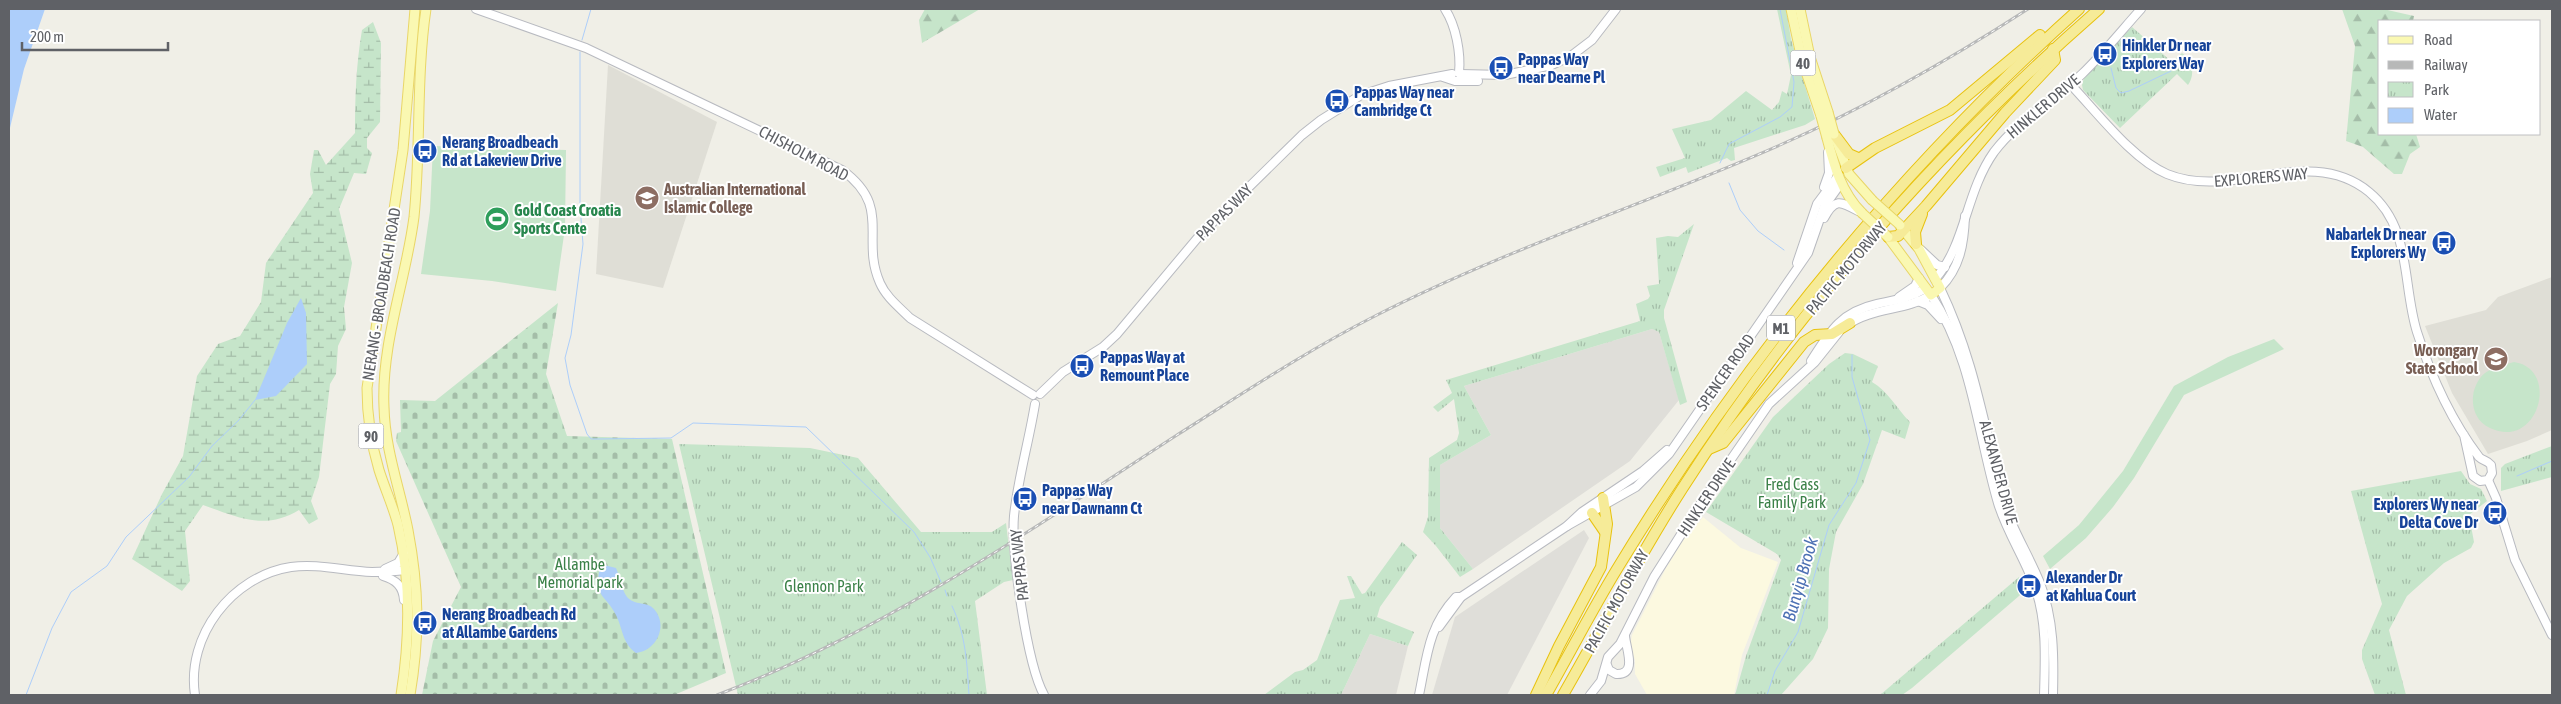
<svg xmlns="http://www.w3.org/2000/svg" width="2561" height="704" font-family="'Asap Condensed',sans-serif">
<defs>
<pattern id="forest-firs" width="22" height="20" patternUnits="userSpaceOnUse" patternTransform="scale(1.25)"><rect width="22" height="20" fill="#c6e5ca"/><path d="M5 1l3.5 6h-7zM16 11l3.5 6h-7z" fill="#a4bda8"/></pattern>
<pattern id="wetland-marsh" width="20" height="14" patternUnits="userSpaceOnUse" patternTransform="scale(1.25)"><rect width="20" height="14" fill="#c6e5ca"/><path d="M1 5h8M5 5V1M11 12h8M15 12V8" fill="none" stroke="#a4bda8"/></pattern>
<pattern id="cemetery-stones" width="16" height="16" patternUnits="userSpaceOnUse" patternTransform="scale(1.25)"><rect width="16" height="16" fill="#c6e5ca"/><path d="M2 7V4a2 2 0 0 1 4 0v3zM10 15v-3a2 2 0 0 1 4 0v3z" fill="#a4bda8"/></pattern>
<pattern id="park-tufts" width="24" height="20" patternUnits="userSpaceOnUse" patternTransform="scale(1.25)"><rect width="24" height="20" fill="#c6e5ca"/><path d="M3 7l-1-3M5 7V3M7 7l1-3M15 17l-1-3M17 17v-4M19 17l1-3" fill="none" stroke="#a4bda8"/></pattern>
</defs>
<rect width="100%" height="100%" fill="#f0efe7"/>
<path fill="#fcf9e0" d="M1703,517L1741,548L1778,562L1742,655L1734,695H1647L1635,674V660L1630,646L1632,635L1666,568L1684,539Z"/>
<g fill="#dfded9">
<path d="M1652,329L1659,332L1679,400L1630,461L1473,569L1440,528V465L1491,435L1464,386Z"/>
<path d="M1584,530L1589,538L1507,695H1432L1455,617Z"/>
<path d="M1370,634L1408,646L1396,695H1341Z"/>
</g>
<g fill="#dfded6">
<path d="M608,65L717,122L663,288L596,274Z"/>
<path d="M2552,277V430L2527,441L2488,454L2452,393L2425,326L2486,310L2498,297Z"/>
</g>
<g fill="#c6e5ca">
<path d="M433,146L566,150L565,228L556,291L492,281L421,274L430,211Z"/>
<path d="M2274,339L2284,349L2184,395L2134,478L2113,507L2086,538L2050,569L2043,556L2079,525L2123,471L2174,386L2228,357Z"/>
<path d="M2514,362C2561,369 2538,451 2490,428C2468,418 2468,387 2485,373C2493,367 2505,365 2514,362Z"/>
</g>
<g fill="url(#forest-firs)">
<path d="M925,9H980L922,43L919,20Z"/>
<path d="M2342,9H2383L2414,16L2413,21H2380V134H2416L2420,147L2410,154L2402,174H2394L2363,147L2346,141L2355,46Z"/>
</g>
<path fill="url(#wetland-marsh)" d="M373,22L381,43L380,122L367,138V148L372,153L366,174L354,173L339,209L352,263L344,307L346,329L338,346L336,374L330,384L319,477L311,501L318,519L309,524L299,510C265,531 237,517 203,505L185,531L190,581L182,591L132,559L162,494L183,456L197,376L218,344L240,336L261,302L266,263L313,193L310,174L314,150H318L326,165L355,133C355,98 356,65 362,30Z"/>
<path fill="url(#cemetery-stones)" d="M558,303L546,374L567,436L672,439L726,673L674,695H422L433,641L461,587L396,441L397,433L401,432L400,400L435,401Z"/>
<g fill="url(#park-tufts)">
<path d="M1777,9H1786L1791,39L1815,119L1805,125L1734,148L1735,160L1731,161L1727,158L1688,173L1686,167L1660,177L1656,167L1685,158L1672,129L1711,120L1746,91L1772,110L1779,102L1782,91L1787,94L1791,75Z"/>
<path d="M2132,27L2172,62L2182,53C2192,60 2196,74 2188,85L2177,74L2120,128L2083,90L2082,85L2084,78Z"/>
<path d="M1694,224L1664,310V318L1687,402L1680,405L1659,332L1652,329L1464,386L1491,435L1440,465V528L1473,569L1460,577L1436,546L1423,532L1428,517L1429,458L1457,440L1459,433L1454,399L1438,412L1433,407L1452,393L1446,380L1640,321L1636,304L1648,299L1650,296L1647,286L1659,284L1656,238L1668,236L1678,237Z"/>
<path d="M1845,353L1853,354L1878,366L1872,382C1888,391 1897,409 1910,422L1905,439L1882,430L1863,484L1836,532L1829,569L1828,628L1813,659L1781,695H1735L1746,656L1781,560L1777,554L1706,512L1773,417L1829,364Z"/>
<path d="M679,444L810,448L858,458L921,532H992L1006,523L1013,580L1004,582L975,601L987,695H738Z"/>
<path d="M2552,446V477L2501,491V468L2505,464Z"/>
<path d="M2461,471L2470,484L2481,489L2487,501L2469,515L2474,542L2471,548L2444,563L2407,596L2389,630L2406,695H2375L2362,659V650L2382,604L2351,491Z"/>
<path d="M1402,542L1417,555L1380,607L1377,617L1414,632L1408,646L1370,634L1341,695H1264L1295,672L1303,670L1317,660L1340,600L1355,598L1347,576H1351L1362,594L1365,593Z"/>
<path d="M2019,577L2026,590L1912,688L1902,695H1880Z"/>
</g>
<g fill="#adcefa">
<path d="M9,9H45L24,69L9,132Z"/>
<path d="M301,298L306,313L307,364L276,396L255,400L287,323Z"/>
<path d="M604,565L616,568C620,577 621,589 627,597C635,606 647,601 654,609C669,626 656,651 636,653C622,643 623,629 616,615C606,595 593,597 600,568Z"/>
</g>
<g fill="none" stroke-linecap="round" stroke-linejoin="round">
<g stroke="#adcefa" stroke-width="1">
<path d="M582,40L591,9"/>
<path d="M580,52V206L583,244L571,335L565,358L570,385L587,434L591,439H598L671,438L693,423L806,427L840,460"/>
<path d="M2111,68L2116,88L2121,93L2129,91L2171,71"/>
<path d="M1720,163L1729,144L1780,117L1792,107L1794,82L1780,9"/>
<path d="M1729,183L1740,210L1758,231L1784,250"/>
<path d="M842,462L914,532L930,557L941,582"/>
<path d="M2517,476L2552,461"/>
<path d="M945,590L947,596"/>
<path d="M952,606C966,635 967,664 969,695"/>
<path d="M26,695L52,628L71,592L107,566L126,537L189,477L212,446L239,420L255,400"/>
<path d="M1767,695L1775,671L1798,632L1829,525L1856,483L1870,440L1852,377V355"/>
</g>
<defs>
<g id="secondary">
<path d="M476,9L586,48L842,170C893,207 860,238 880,283C886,297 899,307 910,318L1033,395"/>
<path d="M1445,9C1456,26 1461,53 1459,73"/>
<path d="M1460,74L1505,75L1552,65L1571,56L1592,40L1616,9"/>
<path d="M1443,77L1455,81H1478"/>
<path d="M2070,84C2097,112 2132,159 2167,174C2233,201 2309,143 2369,192C2412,227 2402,284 2417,332C2431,376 2451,420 2479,457C2483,461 2487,460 2491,465L2492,473L2488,480L2480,481L2473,476L2464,435"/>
<path d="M1824,187L1829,173L1828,152"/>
<path d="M1965,216C1964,244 1960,268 1940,288C1974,359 1983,421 2002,495C2010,527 2028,553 2040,583C2054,619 2054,657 2053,695"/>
<path d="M1824,218C1835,198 1840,201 1858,211"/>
<path d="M1921,250L1937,265L1945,267"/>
<path d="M1797,263L1817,204L1838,176"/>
<path d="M1935,279C1966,245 1965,193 1994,152C2018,120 2054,101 2082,74C2103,54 2122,30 2141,9"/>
<path d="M1899,297L1915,286L1919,278"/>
<path d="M1918,301L1928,305L1941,319"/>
<path d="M1847,325C1873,307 1905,311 1931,295C1973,358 1977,432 1998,503C2007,533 2026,560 2036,590C2047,624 2045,659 2044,695"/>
<path d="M1811,361C1830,331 1841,312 1877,304C1895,300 1911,298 1926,288"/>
<path d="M1040,394L1063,372L1103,347L1117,334L1200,235L1302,135L1321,120L1361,95L1389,86L1452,74"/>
<path d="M1035,404C1029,441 1018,478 1014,516C1011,552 1027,664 1044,695"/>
<path d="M2488,480L2496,498L2515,560L2552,635"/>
<path d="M1567,526L1636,487L1669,454L1808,253L1824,207L1841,183"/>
<path d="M385,569L398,563L404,553"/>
<path d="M383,576C396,580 403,586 404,600"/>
<path d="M1439,627L1461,597"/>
<path d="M1607,665L1609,670L1616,674C1638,675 1626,649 1625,636"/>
<path d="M195,695C186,636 232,576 291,567C317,563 345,571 372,572C383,572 395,571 406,570"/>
<path d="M1419,695C1427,657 1428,627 1456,597H1461L1567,526L1582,512L1643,471L1667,450"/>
<path d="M1590,695L1601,681L1608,657L1620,644L1654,577L1699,506L1769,404L1815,362L1839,332"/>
</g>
<g id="primary">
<path d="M1791,9L1802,60L1821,116"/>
<path d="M1800,9L1810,57L1828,112"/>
<path d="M1835,137L1849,174L1872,200"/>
<path d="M1827,138C1834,165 1841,192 1862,213"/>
<path d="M1888,237L1931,295L1940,288L1919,249L1900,226"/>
<path d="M401,695C410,638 411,581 398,525C393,506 385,489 379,470C371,443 367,416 367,388L403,150L415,9"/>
<path d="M410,695C420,636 419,588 408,530C400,489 385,450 384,407C381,343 406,280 414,217C421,148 416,77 426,9"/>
</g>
<g id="highway">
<path d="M1834,134L1849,154L1858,158"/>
<path d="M1846,168L1875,148L1950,110L2040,35"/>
<path d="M1888,237L1898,236L1926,206L2005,113L2055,60L2053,49"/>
<path d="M1916,244L1915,232L1922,214"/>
<path d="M1709,449L1723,443L1804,342L1815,335L1832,334L1850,323"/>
<path d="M1592,513L1605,532"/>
<path d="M1536,695L1559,646L1601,567L1607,524L1603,498"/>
<path d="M1546,695C1570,653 1592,610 1617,569C1744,360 1897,172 2079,9"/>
<path d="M1563,695C1602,627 1639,556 1682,489C1796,310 1939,149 2099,9"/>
</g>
</defs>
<use href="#secondary" stroke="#b8bac0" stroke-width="10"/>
<use href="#primary" stroke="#e9d667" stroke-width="11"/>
<use href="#highway" stroke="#e8c20f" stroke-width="12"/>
<use href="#secondary" stroke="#fff" stroke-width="8"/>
<use href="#primary" stroke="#faf8b2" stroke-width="9"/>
<use href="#highway" stroke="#f6eb98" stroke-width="10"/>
<defs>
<path id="rail" d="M717,695C883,632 1029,531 1177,435C1242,394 1306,351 1375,316C1506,249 1646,204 1780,145C1867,107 1949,60 2028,9"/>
</defs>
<use href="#rail" stroke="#b7b8b8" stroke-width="3"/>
<use href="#rail" stroke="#fff" stroke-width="1" stroke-dasharray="4" stroke-linecap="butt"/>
<defs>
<g id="primary-bridge">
<path d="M1828,112L1834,134"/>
<path d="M1821,116L1827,138"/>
<path d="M1872,200L1900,225"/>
<path d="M1862,213L1888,237"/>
</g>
</defs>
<use href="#primary-bridge" stroke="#e9d667" stroke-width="11" stroke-linecap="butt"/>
<use href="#primary-bridge" stroke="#faf8b2" stroke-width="9"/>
</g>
<defs>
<symbol id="bus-disc" viewBox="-11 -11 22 22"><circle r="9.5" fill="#1a4fb4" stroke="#fff"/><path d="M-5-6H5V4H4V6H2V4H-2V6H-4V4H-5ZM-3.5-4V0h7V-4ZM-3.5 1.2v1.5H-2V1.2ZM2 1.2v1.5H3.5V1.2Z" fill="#fff"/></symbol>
<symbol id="school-disc" viewBox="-11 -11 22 22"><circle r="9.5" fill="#8d6e63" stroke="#fff"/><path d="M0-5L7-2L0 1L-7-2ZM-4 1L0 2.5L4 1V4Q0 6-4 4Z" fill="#fff"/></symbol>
<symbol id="stadium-disc" viewBox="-11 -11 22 22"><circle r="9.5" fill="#2e9e5b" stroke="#fff"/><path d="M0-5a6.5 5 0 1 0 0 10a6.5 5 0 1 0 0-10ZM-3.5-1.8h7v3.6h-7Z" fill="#fff"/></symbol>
</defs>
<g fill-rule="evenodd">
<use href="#bus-disc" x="2091" y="40" width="28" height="28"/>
<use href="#bus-disc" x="1487" y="54" width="28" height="28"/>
<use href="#bus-disc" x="1323" y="87" width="28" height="28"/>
<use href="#bus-disc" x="411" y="137" width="28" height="28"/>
<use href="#school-disc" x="633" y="184" width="28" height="28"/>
<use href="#stadium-disc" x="483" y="205" width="28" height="28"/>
<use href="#bus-disc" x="2430" y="229" width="28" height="28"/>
<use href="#school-disc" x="2482" y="345" width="28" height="28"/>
<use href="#bus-disc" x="1068" y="352" width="28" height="28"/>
<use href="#bus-disc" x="1011" y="485" width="28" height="28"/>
<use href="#bus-disc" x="2481" y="499" width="28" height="28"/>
<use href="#bus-disc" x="2015" y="572" width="28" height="28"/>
<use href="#bus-disc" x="411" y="609" width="28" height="28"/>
</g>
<g text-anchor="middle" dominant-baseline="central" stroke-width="4" stroke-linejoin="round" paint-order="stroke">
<g fill="#fff" stroke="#8f9094" stroke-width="1">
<rect x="1790.5" y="50.5" width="25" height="25" rx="4"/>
<rect x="1767" y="315.5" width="28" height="25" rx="4"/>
<rect x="358.5" y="423.5" width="25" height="25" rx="4"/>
</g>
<g font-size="15" font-weight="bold" fill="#5f6166">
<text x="1803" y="63">40</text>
<text x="1781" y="328">M1</text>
<text x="371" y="436">90</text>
</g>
<g font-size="16" font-weight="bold" fill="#164399" stroke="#fff" text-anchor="start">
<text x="2122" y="45">Hinkler Dr near<tspan x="2122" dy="18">Explorers Way</tspan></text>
<text x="1518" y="59">Pappas Way<tspan x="1518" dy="18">near Dearne Pl</tspan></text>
<text x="1354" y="92">Pappas Way near<tspan x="1354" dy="18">Cambridge Ct</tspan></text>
<text x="442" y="142">Nerang Broadbeach<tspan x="442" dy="18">Rd at Lakeview Drive</tspan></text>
<text x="2426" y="234" text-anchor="end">Nabarlek Dr near<tspan x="2426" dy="18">Explorers Wy</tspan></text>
<text x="1100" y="357">Pappas Way at<tspan x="1100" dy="18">Remount Place</tspan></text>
<text x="1042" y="490">Pappas Way<tspan x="1042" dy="18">near Dawnann Ct</tspan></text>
<text x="2478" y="504" text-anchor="end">Explorers Wy near<tspan x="2478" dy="18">Delta Cove Dr</tspan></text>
<text x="2046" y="577">Alexander Dr<tspan x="2046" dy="18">at Kahlua Court</tspan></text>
<text x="442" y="614">Nerang Broadbeach Rd<tspan x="442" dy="18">at Allambe Gardens</tspan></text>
</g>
<g font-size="16" fill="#5f6166" stroke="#fff">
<text transform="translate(2043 106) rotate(-40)">HINKLER DRIVE</text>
<text transform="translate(804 153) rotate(28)">CHISHOLM ROAD</text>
<text transform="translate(2261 177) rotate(-5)">EXPLORERS WAY</text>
<text transform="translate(1224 212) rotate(-45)">PAPPAS WAY</text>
<text transform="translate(1846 268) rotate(-50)">PACIFIC MOTORWAY</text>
<text transform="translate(381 294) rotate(-81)">NERANG - BROADBEACH ROAD</text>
<text transform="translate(1725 372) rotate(-55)">SPENCER ROAD</text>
<text transform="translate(1999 472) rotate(75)">ALEXANDER DRIVE</text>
<text transform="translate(1706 497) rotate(-56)">HINKLER DRIVE</text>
<text transform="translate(1019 565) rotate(-96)">PAPPAS WAY</text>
<text transform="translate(1616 601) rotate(-61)">PACIFIC MOTORWAY</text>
</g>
<g font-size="16" font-weight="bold" fill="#785e54" stroke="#fff" text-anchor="start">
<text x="664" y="189">Australian International<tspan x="664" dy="18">Islamic College</tspan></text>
<text x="2478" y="350" text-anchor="end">Worongary<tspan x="2478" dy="18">State School</tspan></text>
</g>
<g font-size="16" font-weight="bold" fill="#27864d" stroke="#fff" text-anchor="start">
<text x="514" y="210">Gold Coast Croatia<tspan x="514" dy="18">Sports Cente</tspan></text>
</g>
<g font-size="16" fill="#3b8148" stroke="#fff">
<text x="1792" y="484">Fred Cass<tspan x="1792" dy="18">Family Park</tspan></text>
<text x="580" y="564">Allambe<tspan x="580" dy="18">Memorial park</tspan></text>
<text x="824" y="586">Glennon Park</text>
</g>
<g font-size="18" font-style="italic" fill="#4d71b4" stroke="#fff">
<text transform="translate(1800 579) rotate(-74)">Bunyip Brook</text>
</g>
</g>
<rect width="2561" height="704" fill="none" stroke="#5f6166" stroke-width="20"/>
<rect x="2378" y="20" width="162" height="115" fill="#ffffff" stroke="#bfc0c2"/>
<rect x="2388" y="36" width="25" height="8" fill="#faf8b2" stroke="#bfc0c2"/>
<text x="2424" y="45" font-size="15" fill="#5f6166">Road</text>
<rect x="2388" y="61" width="25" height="8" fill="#b7b8b8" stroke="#bfc0c2"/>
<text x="2424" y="70" font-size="15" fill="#5f6166">Railway</text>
<rect x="2388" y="82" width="25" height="15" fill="url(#park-tufts)" stroke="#bfc0c2"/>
<text x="2424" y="95" font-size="15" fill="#5f6166">Park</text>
<rect x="2388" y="108" width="25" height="15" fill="#adcefa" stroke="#bfc0c2"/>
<text x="2424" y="120" font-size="15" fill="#5f6166">Water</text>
<path d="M22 42v8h146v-8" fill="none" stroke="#5f6166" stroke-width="2.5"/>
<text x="30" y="42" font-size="15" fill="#5f6166" stroke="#ffffff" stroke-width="4" paint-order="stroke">200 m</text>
</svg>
